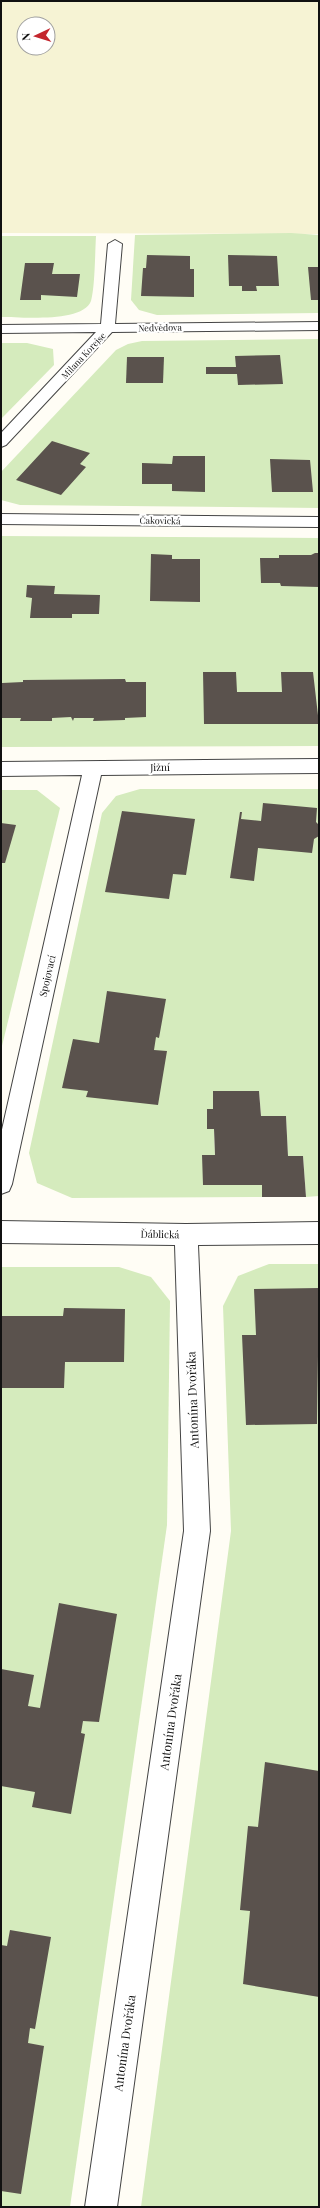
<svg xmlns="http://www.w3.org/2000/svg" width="320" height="2208" font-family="'Playfair Display',serif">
<rect width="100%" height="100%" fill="#fffdf5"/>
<path fill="#f6f3d4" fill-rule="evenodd" d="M1,1H319V234L1,233ZM24,24H48V48H24Z"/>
<g fill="#d5ebbd">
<path d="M291,233L319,235V313L157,315L139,310L131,300L135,235Z"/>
<path d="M1,236H96C95,252 95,287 91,301C83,323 21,317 1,317Z"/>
<path d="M319,339V508L20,505L1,500V472L116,350L128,344L142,341Z"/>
<path d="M1,343H27L53,349L54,365L1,419Z"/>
<path d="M1,536L319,538V746L1,747Z"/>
<path d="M140,789H319V1196L306,1197L303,1156H288L286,1116H261L259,1091H213V1109H207V1129H214L215,1155H203V1185H262V1197L72,1198L37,1183L29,1153L102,813L116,796Z"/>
<path d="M1,790H37L60,808L1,1050Z"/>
<path d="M269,1264H319V2207H141L231,1531L223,1306L238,1276Z"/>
<path d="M1,1267H119L151,1277L170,1301L167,1525L70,2207H1Z"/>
</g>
<g fill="#5a524d">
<path d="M147,255L190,256V269H194V297L141,296L143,268H146Z"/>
<path d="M228,255L277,256L279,286H256L257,291H242V286H229Z"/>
<path d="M25,263H54L52,274H80L77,297L41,295V300H20Z"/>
<path d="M308,267H319V300H311Z"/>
<path d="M280,355L283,384L238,385L237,374H206V367H236L235,356Z"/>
<path d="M127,357H164L163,383H126Z"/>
<path d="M52,441L90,453L80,464L86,467L61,495L16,480Z"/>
<path d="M173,456H205V492L172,491V484H142V463L172,464Z"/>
<path d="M270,459L310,460L313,492H272Z"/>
<path d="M315,553H319V587L281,586L280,583H261L260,558H279V555H311Z"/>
<path d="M151,554L172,555V559H200V602L150,601Z"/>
<path d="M27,585L55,586L54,594L100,595L99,614H72V618H30L32,598L26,597Z"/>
<path d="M203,672H236L237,692H282L281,672H313L319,724H204Z"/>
<path d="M125,679L126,682H146V717L125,718V720L93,721L94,718H74L73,721L71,717L52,718V721H20L21,718H1L2,683L23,682V680Z"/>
<path d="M263,803L317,808L316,822L319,825V836L314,839L312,853L258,848L254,881L230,878L240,812H242L241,819L261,821Z"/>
<path d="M122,811L195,819L186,875L173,874L169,899L105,892Z"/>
<path d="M1,823L16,825L5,863H1Z"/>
<path d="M107,991L166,999L159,1038L156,1037L154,1050L167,1051L158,1105L86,1097L88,1091L62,1088L73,1039L99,1043Z"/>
<path d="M213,1091H259L261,1116H286L288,1156H303L306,1197H262V1185H203L202,1155H215L214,1129H207V1109H213Z"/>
<path d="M319,1288L317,1424L246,1425L242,1335H256L254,1289Z"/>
<path d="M64,1308L125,1309L124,1362H65L64,1388H1V1316H63Z"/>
<path d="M59,1603L117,1614L99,1722L83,1721L81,1733L85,1734L71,1814L32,1807L35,1792L1,1786V1669L34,1675L28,1706L40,1708Z"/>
<path d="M265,1762L319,1771V1997L243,1984L250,1911L240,1910L248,1826L258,1827Z"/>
<path d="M10,1930L51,1937L35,2029L30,2028L28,2043L44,2046L21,2194L1,2191V1945L7,1946Z"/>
</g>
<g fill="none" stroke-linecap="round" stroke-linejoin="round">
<defs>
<g id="minor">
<path d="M115,240L122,244L115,324L319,322V330L112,332L6,445L1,447V433L96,332L1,333V325L101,324L108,244Z"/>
<path d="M1,514L319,517V527L1,524Z"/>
<path d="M319,759V773L101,775L12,1184L9,1191L1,1194V1134L82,775L1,776V762Z"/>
<path d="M1,1221L186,1224L319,1222V1244L198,1245L210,1531L117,2207H85L184,1531L175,1245L1,1243Z"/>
</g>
</defs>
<use href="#minor" stroke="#444" stroke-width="2"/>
<use href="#minor" fill="#fff" fill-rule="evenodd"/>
</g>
<g text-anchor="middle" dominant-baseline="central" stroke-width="4" stroke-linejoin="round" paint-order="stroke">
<g font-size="9" fill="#111" stroke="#fff">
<text transform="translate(160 327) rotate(-1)">Nedvědova</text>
<text transform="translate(83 355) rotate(-47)">Milana Korejse</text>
<text transform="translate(160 520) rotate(1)">Čakovická</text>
</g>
<g font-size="10" fill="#111" stroke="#fff">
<text transform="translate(160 767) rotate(-1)">Jižní</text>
<text transform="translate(47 976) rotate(-77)">Spojovací</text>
<text transform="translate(160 1234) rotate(1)">Ďáblická</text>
</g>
<g font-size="12" fill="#111" stroke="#fff">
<text transform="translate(192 1400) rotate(-92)">Antonína Dvořáka</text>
<text transform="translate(170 1722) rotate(-82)">Antonína Dvořáka</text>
<text transform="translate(124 2043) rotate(-82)">Antonína Dvořáka</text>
</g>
</g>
<rect width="320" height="2208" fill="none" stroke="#111111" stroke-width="4"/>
<g transform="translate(36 36) rotate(266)"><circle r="19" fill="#ffffff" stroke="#a0a0a0"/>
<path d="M0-3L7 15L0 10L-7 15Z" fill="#c4262e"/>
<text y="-6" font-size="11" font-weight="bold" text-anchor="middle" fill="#111111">N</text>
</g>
</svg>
